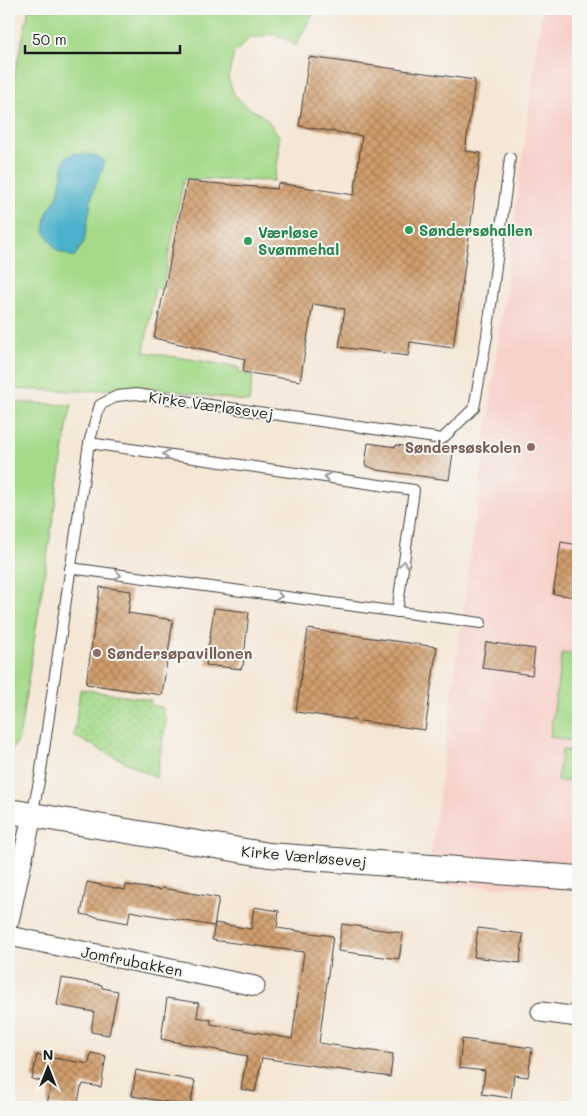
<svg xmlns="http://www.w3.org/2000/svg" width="587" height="1116" font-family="Mali,sans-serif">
<defs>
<pattern id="park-dots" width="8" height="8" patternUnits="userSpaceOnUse" patternTransform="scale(1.25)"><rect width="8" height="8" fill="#a5da8a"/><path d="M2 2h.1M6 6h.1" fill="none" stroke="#8dba76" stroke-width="1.8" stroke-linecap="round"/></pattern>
<pattern id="building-cross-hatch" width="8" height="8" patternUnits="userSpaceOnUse" patternTransform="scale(1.25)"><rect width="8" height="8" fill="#d19e6d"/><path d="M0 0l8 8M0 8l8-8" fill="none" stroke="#a98059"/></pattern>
</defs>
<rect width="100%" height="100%" fill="#f6f6f2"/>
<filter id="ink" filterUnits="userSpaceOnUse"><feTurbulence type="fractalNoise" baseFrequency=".02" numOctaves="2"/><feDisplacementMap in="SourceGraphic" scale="10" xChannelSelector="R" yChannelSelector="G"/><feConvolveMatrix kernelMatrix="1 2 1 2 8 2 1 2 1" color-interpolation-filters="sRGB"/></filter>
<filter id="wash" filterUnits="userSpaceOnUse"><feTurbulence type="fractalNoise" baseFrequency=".0096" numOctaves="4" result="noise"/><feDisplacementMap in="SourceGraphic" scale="20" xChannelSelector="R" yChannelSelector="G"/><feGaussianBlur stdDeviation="1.12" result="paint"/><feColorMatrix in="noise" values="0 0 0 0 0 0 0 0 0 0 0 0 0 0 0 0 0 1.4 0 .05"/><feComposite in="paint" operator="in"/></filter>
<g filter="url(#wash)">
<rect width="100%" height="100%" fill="#f5e7d6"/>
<path fill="#f7d0c9" d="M542,9H578V889L427,885Z"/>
<g fill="#a5da8a" stroke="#607b53">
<path d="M29,9H315L296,46L285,38L270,34L249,39L234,53L228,78L234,94L247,107L266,118L279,136V153L274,181L184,179L162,288L155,287L144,352L239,367V373L253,376L249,402L147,387L80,391L9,389V100Z"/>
<path d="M9,402L72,405L68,421L19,739L9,754Z"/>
<path d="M562,653L578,655V742L550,737Z"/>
<path d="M562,750L578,752V783L557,780Z"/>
</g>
<path fill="url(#park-dots)" stroke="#607b53" d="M80,689L151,700L150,705L162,707L166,721L156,778L74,736Z"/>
<path fill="#4cb0cb" stroke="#346674" d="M74,153L93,155L103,159V168L93,191L84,242L74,257L57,251L44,231L47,213L58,195L65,158Z"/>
<g id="blocks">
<g fill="url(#building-cross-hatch)">
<path d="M309,57L475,80L465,151L481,153L453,348L410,342L408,356L339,347L345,309L313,304L300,381L243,372L245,359L154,338L187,181L277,189L278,183L354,195L362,136L299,126Z"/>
<path d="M368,443L396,447V445L453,453L449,480L377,470L365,465Z"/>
<path d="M561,542L578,545V579L576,597L553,594Z"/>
<path d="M100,587L131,591L128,613L173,620L162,695L86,684Z"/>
<path d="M214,608L249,612L243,666H242L241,669L206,665Z"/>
<path d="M308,629L437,647L425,730L296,712Z"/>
<path d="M486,642L535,649L532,675L482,668Z"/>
<path d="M87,882L125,890L126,885L161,890L162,888L219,898L214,926L130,911L128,923L81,914Z"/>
<path d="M254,907L279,911L277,928L333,936L319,1043L393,1054L390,1077L262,1058L255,1092L241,1089L247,1056L161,1039L167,998L199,1003L197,1017L211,1020V1024L292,1039L304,952L212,940L215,923L251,929Z"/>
<path d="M342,924L403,933L399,959L338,951Z"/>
<path d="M478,928L523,934L520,963L474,957Z"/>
<path d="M62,978L102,985V988L118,991L109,1035L91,1032L94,1012L57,1005Z"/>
<path d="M462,1039L532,1048L528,1077L514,1075L511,1098L482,1094L485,1071L459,1068Z"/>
<path d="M91,1053L106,1056L101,1087L83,1084L82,1087H81L77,1107L47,1105L51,1083L32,1079L37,1055L89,1064Z"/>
<path d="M136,1070L195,1081L190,1106L132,1096Z"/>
</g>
</g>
</g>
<g filter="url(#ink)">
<use href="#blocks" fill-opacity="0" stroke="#3d3a38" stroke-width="1"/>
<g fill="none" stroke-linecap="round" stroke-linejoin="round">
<defs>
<g id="service">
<path d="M89,443L414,490L397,612"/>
<path d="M70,568L481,623"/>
<path d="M32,815L40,777L89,443L100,405L117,396L136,394L442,439L474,408L487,336L510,158"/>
</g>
<g id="minor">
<path d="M9,921L32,816"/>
<path d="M9,936L255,986"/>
<path d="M541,1012L578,1017"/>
</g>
<path id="tertiary" d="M9,811L269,855L578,878"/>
</defs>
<use href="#service" stroke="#3d3a38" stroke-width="12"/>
<use href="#minor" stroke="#3d3a38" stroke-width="21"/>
<use href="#tertiary" stroke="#3d3a38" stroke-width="26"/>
<use href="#service" stroke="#fff" stroke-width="10"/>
<use href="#minor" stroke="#fff" stroke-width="19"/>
<use href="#tertiary" stroke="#fff" stroke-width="24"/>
</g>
<defs><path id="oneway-chevron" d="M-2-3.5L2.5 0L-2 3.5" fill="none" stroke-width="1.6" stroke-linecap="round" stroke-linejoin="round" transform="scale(1.25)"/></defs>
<g stroke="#999">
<use href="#oneway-chevron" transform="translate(166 454) rotate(-172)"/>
<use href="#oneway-chevron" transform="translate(327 477) rotate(-172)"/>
<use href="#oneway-chevron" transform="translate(404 564) rotate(-82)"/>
<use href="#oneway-chevron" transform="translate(118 575) rotate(7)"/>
<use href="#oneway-chevron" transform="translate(279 596) rotate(8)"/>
</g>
</g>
<g fill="#2e9e5b" stroke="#f6f6f2" stroke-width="2">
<circle cx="409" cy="230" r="5"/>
<circle cx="248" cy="241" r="5"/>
</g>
<g fill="#8d6e63" stroke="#f6f6f2" stroke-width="2">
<circle cx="531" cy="447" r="5"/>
<circle cx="97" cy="653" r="5"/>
</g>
<g text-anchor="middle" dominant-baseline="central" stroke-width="4" stroke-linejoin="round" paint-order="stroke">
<g font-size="15" font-weight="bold" fill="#27864d" stroke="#f6f6f2" text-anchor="start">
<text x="419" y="230">Søndersøhallen</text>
<text x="258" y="232">Værløse<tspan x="258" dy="17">Svømmehal</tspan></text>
</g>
<g font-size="15" fill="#1c1c1c" stroke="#f6f6f2">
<text transform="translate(211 405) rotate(8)">Kirke Værløsevej</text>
<text transform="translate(304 856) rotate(5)">Kirke Værløsevej</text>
<text transform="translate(132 961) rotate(11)">Jomfrubakken</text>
</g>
<g font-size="15" font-weight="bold" fill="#785e54" stroke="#f6f6f2" text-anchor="end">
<text x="521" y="447">Søndersøskolen</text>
<text x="107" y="653" text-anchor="start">Søndersøpavillonen</text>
</g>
</g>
<rect width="587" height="1116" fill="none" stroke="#f6f6f2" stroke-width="30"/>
<g transform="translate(48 1068)" stroke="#f6f6f2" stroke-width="4" paint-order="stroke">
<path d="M0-4L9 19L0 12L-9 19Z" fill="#1c1c1c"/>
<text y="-8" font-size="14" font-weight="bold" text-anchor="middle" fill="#1c1c1c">N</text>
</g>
<path d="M25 45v8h155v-8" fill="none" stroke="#1c1c1c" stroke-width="2.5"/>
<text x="32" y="45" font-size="15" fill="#1c1c1c" stroke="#f6f6f2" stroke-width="4" paint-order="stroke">50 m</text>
</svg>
